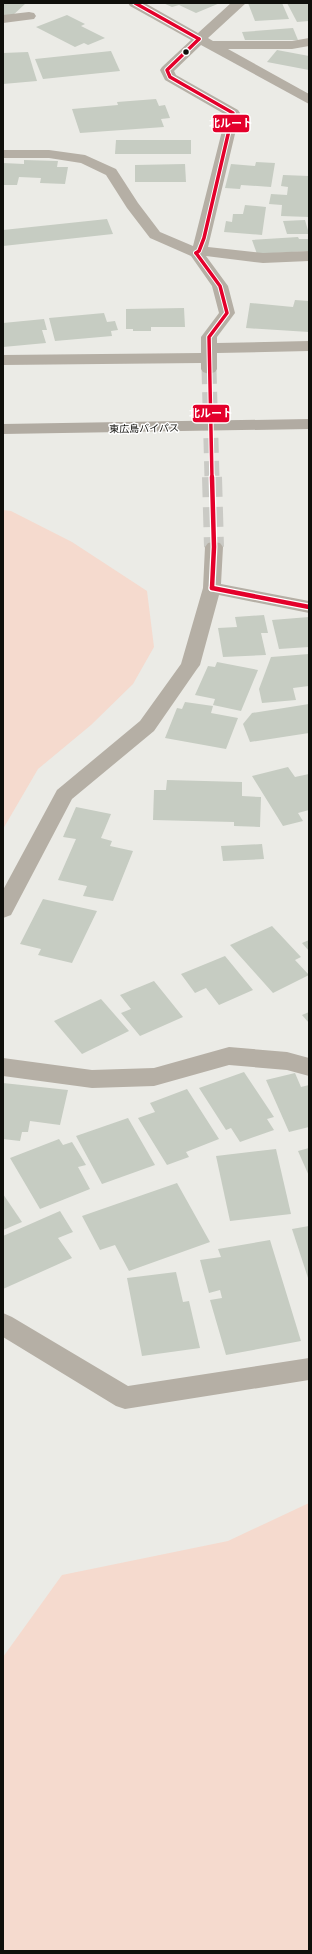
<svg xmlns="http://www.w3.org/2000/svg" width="312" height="1954" font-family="Manrope,'Noto Sans JP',sans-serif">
<rect width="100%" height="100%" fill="#ebebe6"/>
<g fill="#f5dace">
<path d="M3,510L11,511L72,542L147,591L154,647L133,684L91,725L38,769L3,829Z"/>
<path d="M309,1503V1951H3V1657L62,1575L228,1541Z"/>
</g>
<g fill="#c6ccc2">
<path d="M3,3H26L11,17L3,15Z"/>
<path d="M163,3H220L196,13L179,5L172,7Z"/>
<path d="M248,3H282L289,19L255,21Z"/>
<path d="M287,3H309V21L297,22Z"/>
<path d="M67,15L85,24L81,26L105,38L88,45L84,43L75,47L36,27Z"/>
<path d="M293,28L298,40H245L242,32Z"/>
<path d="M277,50L309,56V70L267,62Z"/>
<path d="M111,51L120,71L43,79L35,59Z"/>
<path d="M28,52L37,81L3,84V53Z"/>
<path d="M156,99L159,106L165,105L170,118L161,119L164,127L80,133L72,109L118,105L117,102Z"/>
<path d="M116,140H191V154H115Z"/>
<path d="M24,160L58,161L57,167H68L65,184L40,183L41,178L19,177L17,185H3V163L24,164Z"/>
<path d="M256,162L275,163L271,187L241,185L240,189L225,188L231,164L255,166Z"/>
<path d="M185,164L186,182H135V165Z"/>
<path d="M283,175L309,176V217L281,216L282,205L269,204L271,194L287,195L288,187L281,186Z"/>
<path d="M245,205L266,207L262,235L224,232L226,221L232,222L233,214H243Z"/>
<path d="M107,219L113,234L3,246V230Z"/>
<path d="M305,220L309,234H287L283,221Z"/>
<path d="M298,237L299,239H309V251L257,254L252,240Z"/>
<path d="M295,300L309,301V332L246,328L250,303L293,307Z"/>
<path d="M184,308L185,327H151V331H133V329H126V309Z"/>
<path d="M104,313L107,322L115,321L118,330L111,331L112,336L55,341L49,318Z"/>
<path d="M44,319L47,330H42L46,343L3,347V323Z"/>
<path d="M264,615L268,633H261L266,655L223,657L218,628L237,627L235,617Z"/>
<path d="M309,617V647L279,649L272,620Z"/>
<path d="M309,654V686L293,688L296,700L262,703L259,689L271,657Z"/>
<path d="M217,662L258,670L241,711L213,705L215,699L195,695L208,666L215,667Z"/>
<path d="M185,702L213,706L211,713L238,718L226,749L165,738L177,708L182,709Z"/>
<path d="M309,704V733L250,742L243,724L252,713Z"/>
<path d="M288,767L295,777L309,774V810L298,813L303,821L283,826L252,776Z"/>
<path d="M167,780L242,782V796L261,797L260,827L234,826V822L153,820L154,790H166Z"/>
<path d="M76,807L111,814L101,838L112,841L110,846L133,851L113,901L83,896L87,886L58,880L76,839L63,837Z"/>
<path d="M262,844L264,859L223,861L221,846Z"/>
<path d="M43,899L97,911L72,963L38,955L41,949L20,944Z"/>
<path d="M272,926L301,957L295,960L309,975L273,993L230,945Z"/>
<path d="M309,940V951L302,943Z"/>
<path d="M225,956L253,990L219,1005L206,988L195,993L181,974Z"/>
<path d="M154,981L183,1017L140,1036L121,1013L131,1009L120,995Z"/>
<path d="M101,999L129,1031L82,1054L54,1021Z"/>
<path d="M309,1012V1023L302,1015Z"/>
<path d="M244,1072L274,1117L267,1119L274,1130L240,1142L231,1128L226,1130L199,1088Z"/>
<path d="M295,1073L301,1087L309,1085V1127L289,1132L266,1080Z"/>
<path d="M3,1083L68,1090L60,1125L30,1121L28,1132H22L20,1141L3,1139Z"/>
<path d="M187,1089L219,1139L186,1152L189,1157L167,1165L138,1118L155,1112L150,1103Z"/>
<path d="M128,1118L155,1165L102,1184L76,1136Z"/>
<path d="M59,1139L63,1145L72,1142L86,1165L78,1167L90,1189L40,1209L10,1158Z"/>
<path d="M309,1148V1176L298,1151Z"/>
<path d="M276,1149L291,1214L230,1221L216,1156Z"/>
<path d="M177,1183L210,1242L129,1271L115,1245L100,1250L82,1216Z"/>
<path d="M3,1194L22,1222L3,1230Z"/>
<path d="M60,1211L73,1232L58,1238L72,1258L3,1289V1236Z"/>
<path d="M309,1226V1281L292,1229Z"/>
<path d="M270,1240L301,1341L226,1355L210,1300L222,1298L220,1290L209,1293L200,1260L221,1257L218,1249Z"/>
<path d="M176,1272L183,1302L189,1301L200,1348L142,1356L127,1278Z"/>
</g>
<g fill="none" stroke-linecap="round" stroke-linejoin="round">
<path stroke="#cacac5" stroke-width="15" stroke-dasharray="15 8" stroke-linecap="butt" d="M209,369L212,478"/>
<path stroke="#cacac5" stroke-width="20" stroke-dasharray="20 10" stroke-linecap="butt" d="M212,477L214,547"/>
<g fill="#b5afa5" fill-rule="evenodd">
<path d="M128,3H145L198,33L231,3H246L208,38L213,41H292L309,38V46L292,49H228L309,94V104L201,45L174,71L176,75L238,110L240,113L208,247L263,253L309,251V261L263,263L206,256L228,286L235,313L217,337V343L309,341V351L217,353V369L215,372L209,374L203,372L201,369V363L3,365V355L201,353V337L219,313L212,286L191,256L150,238L127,208L106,175L81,163L49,158H3V150H49L85,155L116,169L138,203L160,232L193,246L226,115L165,80L160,70L162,67L191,40L130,6Z"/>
<path d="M29,12L34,13L36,16L34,19L3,23V15Z"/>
<path d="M214,542L220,543L223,547L221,584L309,601V613L219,595L200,665L197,669L154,731L72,799L11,915L3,918V890L57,790L140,721L181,664L203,588L205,547L208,543Z"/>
<path d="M229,1047L287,1052L309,1058V1076L287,1070L229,1065L154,1086L92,1088L3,1076V1058L92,1070L154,1068Z"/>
<path d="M3,1313L12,1317L128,1386L309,1358V1380L125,1409L116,1406L3,1337Z"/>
</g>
<path fill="#b1aba2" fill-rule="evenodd" d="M309,419V429L3,434V424Z"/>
<defs>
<g id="bus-1-far1">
<path d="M135,3L199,39"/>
<path d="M196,253L220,286L227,313L209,337L212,478"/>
<path d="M196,253L199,251L204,238L233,113L170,77L167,70L199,39"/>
</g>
<g id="bus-1">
<path d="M212,588L214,547L212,477"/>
<path d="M212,588L309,607"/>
</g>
</defs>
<use href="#bus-1-far1" stroke="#fff" stroke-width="5.5"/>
<use href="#bus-1" stroke="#fff" stroke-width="7"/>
<use href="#bus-1-far1" stroke="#e4002b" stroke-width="3.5"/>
<use href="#bus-1" stroke="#e4002b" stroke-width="4.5"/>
</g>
<circle fill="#0f0f0b" stroke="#fff" stroke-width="1.5" cx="186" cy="52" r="3.5"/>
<g text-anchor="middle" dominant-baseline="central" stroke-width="3" stroke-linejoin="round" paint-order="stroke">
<g font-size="10" fill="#0f0f0b" stroke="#fff">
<text transform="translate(144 428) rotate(-1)">東広島バイパス</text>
</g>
</g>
<g stroke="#fff" stroke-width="1.5">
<rect x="212" y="114" width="38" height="19" rx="4" fill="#e4002b"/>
<rect x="192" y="404" width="38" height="19" rx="4" fill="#e4002b"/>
</g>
<g font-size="11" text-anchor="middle" font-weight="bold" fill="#fff">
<text x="231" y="127">北ルート</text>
<text x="211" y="417">北ルート</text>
</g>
<rect width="312" height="1954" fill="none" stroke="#0f0f0b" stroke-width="8"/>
</svg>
